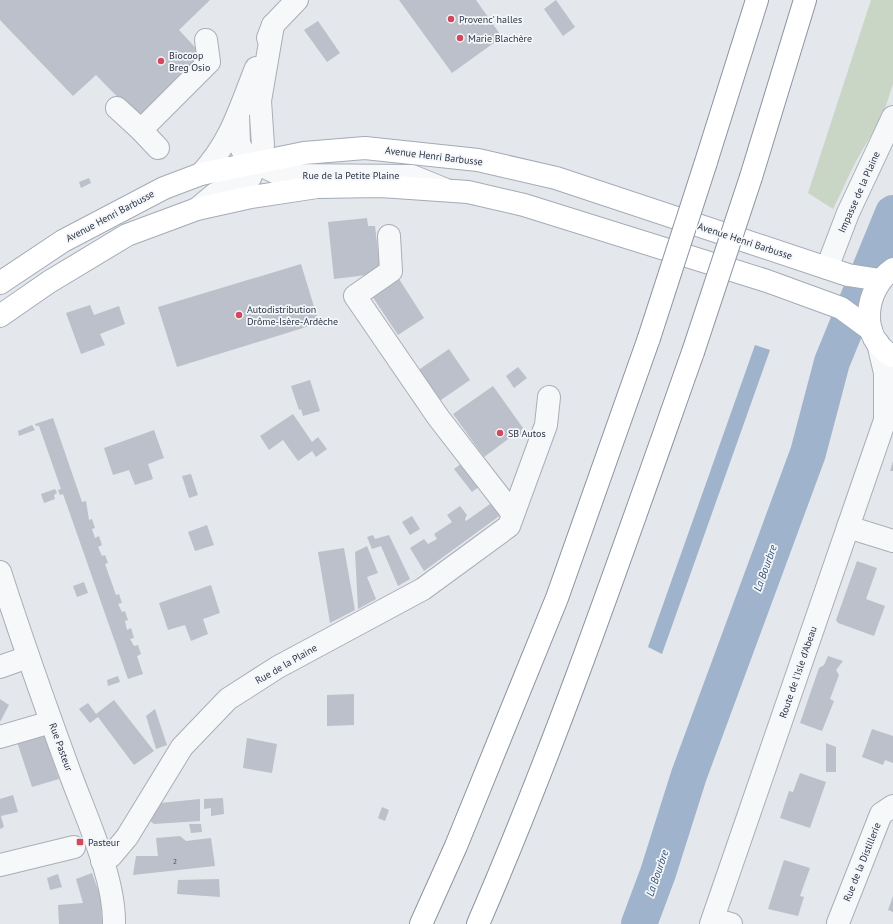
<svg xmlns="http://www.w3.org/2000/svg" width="893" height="924" font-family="'PT Sans',sans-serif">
<rect width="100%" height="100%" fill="#e4e7ec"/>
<path fill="#c9d6c5" d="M871,0H893V84L883,115L856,161L833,209L808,193Z"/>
<path fill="#9fb4cc" d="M755,345L770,350L662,654L648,647Z"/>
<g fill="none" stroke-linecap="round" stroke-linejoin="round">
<path stroke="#9fb4cc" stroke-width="36" d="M639,924L658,873L689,775L808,453L832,362L893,213"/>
</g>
<g fill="#bbc0ca">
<path d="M0,0H210L179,30L204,57L139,119L96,75L73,96L0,20Z"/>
<path d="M399,0H476L502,37L452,73Z"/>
<path d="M556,0L575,27L563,36L544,9Z"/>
<path d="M318,21L340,53L327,62L304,30Z"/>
<path d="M89,178L91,183L81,188L79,182Z"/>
<path d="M367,218L368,226H375L380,268L375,274L334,279L328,222Z"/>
<path d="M301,264L319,323L177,367L158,307Z"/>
<path d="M399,279L424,318L398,335L372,296Z"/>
<path d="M90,305L94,315L119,306L125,324L100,334L105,345L81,354L66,313Z"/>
<path d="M449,349L470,380L438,402L417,371Z"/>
<path d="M518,367L527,378L514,388L506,376Z"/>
<path d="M310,380L320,411L303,416L301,409L299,410L291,386Z"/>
<path d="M493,386L523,428L521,430V435L515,434L484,457L453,414Z"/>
<path d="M293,414L312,442L318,437L327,449L316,457L312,451L298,461L283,440L269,450L260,436Z"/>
<path d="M53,418L82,502L86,501L89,520L92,519L95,528L92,529L95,538L99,536L102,545L98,547L102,556L105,555L108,563L105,564L116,595L119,594L122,603L118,604L122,612L125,611L128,620L125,621L127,630L131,628L134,638L130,639L134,646L138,645L141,654L137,656L143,674L128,679L63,494L60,495L59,493L58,490L61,489L39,426H36L35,424Z"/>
<path d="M32,425L35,430L19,436L18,431Z"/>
<path d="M154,430L164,458L148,464L153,479L135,485L129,470L113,475L104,448Z"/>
<path d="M893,461V471H890Z"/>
<path d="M462,463L480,486L472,492L454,469Z"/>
<path d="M191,474L198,495L189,498L182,476Z"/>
<path d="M55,489L57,493L54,495L55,499L44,503L41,494Z"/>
<path d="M493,502L502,514L424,571L410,548L424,539L428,544L437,539L434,534L452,522L447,515L460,506L467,515L465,519L466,521Z"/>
<path d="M412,516L420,529L410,535L402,522Z"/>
<path d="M207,525L214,545L195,551L188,532Z"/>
<path d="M373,535L375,539L389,535L410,579L398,586L381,546L372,549L367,537Z"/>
<path d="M367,546L378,573L367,577L376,599L358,609L355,552Z"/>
<path d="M344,548L355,610L330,623L318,552Z"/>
<path d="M857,561L877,568L866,599L885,606L874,636L838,623L836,620Z"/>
<path d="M84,582L88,593L77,597L73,586Z"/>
<path d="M211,585L220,613L203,619L208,634L191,641L185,625L168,630L159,603Z"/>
<path d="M828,656L843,661L836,670L839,675L830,699L834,701L822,731L800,723L819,668L824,665Z"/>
<path d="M118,676L120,682L108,686L107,680Z"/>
<path d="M354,694V725L327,726V695Z"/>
<path d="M0,699L9,705L0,722Z"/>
<path d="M114,700L154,751L134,765L98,717L90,723L79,709L88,703L96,714Z"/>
<path d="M155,709L167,745L156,749L146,716Z"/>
<path d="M872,729L893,736V763L885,760L883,765L862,757Z"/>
<path d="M43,732L59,779L32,787L16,739Z"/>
<path d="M247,738L277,744L272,773L243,768Z"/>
<path d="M826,743L836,747V772H826Z"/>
<path d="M800,773L826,782L810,828L780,818L789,791L793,792Z"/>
<path d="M13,795L18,812L1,816L4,827L0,829V799Z"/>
<path d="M223,798L224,814L211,816V808L204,809V799Z"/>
<path d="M200,799V821L154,824L149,820L160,803Z"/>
<path d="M382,807L389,810L385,821L378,818Z"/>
<path d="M189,824H201L202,832L191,833Z"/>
<path d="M180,836L186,841L211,838L215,866L133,875L136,856H158L156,838Z"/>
<path d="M784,860L810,868L800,896L804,897L798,916L768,909Z"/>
<path d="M92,873L101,898L102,924H59L58,905L83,903L76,879Z"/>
<path d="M58,874L62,887L50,890L47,878Z"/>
<path d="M219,879L220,897L177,894L178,880Z"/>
<path d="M893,896V912L888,910Z"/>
</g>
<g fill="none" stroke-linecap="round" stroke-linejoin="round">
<defs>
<g id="minor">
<path d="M268,38L273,25L297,0"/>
<path d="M117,108L141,130L209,62L206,40"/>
<path d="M238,116L239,144L245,155L256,163L281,175L412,176L444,189"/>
<path d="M141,130L158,148"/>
<path d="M201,174C231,142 240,108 256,68"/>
<path d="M197,209L215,194L250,178L263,145L260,101L273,25"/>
<path d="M389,236L391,271L355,296L438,417L513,514"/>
<path d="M827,268L848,213L893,117"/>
<path d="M878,343L885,373V420"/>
<path d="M848,527L893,541"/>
<path d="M0,572C22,640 46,708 71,776C87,819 115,879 114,924"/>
<path d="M0,667L28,657"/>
<path d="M0,737L51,722"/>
<path d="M102,861L111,856L127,837L182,747L228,699L278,667L423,589L509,526L546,425L549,397"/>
<path d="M0,865L74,847"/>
<path d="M713,919L731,924"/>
<path d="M838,923L881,814L893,806"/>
<path d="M711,924L885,420L893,408"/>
</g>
<g id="major">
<path d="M893,269C864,289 858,339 893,356"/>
<path d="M0,283L63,241L164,188L201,174L304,153L365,148L478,160L556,178L848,275L880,280"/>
<path d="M0,316L49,282L127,235L197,209L251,197L317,187L381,186L468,192L524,205L767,281L841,308L871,330"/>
</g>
<g id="highway">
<path d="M706,162L757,0"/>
<path d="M751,177L805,0"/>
<path d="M421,924L456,846L557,598L649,338"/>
<path d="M478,924C559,737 625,544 693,352"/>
</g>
</defs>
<use href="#minor" stroke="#a9aeb7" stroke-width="24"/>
<use href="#major" stroke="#a3abb8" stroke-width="24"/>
<use href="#highway" stroke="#8b94a3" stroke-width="24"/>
<use href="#minor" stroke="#f7f8fa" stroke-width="22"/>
<use href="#major" stroke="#fff" stroke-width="22"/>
<use href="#highway" stroke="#fff" stroke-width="22"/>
<defs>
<g id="highway-bridge">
<path d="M649,338L706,162"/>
<path d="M693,352L751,177"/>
</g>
</defs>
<use href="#highway-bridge" stroke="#8b94a3" stroke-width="24" stroke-linecap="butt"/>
<use href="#highway-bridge" stroke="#fff" stroke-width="22"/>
</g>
<g fill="#d1495b" stroke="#f4f6f9" stroke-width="1.5">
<circle cx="451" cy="19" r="4"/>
<circle cx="460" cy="38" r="4"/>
<circle cx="161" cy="61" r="4"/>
<circle cx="239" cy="315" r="4"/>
<circle cx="500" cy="433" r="4"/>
<rect x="76" y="838" width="8" height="8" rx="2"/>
</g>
<g text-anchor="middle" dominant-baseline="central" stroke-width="3.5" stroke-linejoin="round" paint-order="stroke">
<g font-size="8" fill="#4f5766">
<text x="175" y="861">2</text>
</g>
<g font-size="10" fill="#2b3445" stroke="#f4f6f9" text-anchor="start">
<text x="459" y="19">Provenc' halles</text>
<text x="468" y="38">Marie Blachère</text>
<text x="169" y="55">Biocoop<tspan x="169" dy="12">Breg Osio</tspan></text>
<text x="247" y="309">Autodistribution<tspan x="247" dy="12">Drôme-Isère-Ardèche</tspan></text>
<text x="508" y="433">SB Autos</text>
<text x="88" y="842">Pasteur</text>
</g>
<g font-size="10" fill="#2b3445" stroke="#f4f6f9">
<text transform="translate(434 156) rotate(7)">Avenue Henri Barbusse</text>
<text x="351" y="175">Rue de la Petite Plaine</text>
<text transform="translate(859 192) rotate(-66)">Impasse de la Plaine</text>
<text transform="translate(110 216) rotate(-28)">Avenue Henri Barbusse</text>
<text transform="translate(745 241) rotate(18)">Avenue Henri Barbusse</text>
<text transform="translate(286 664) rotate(-30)">Rue de la Plaine</text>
<text transform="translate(798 672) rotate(-71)">Route de l'Isle d'Abeau</text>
<text transform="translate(61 747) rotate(70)">Rue Pasteur</text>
<text transform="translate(862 862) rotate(-68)">Rue de la Distillerie</text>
</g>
<g font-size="11" font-style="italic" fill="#34527a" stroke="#f4f6f9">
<text transform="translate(765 568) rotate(-70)">La Bourbre</text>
<text transform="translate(657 873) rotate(-71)">La Bourbre</text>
</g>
</g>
</svg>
